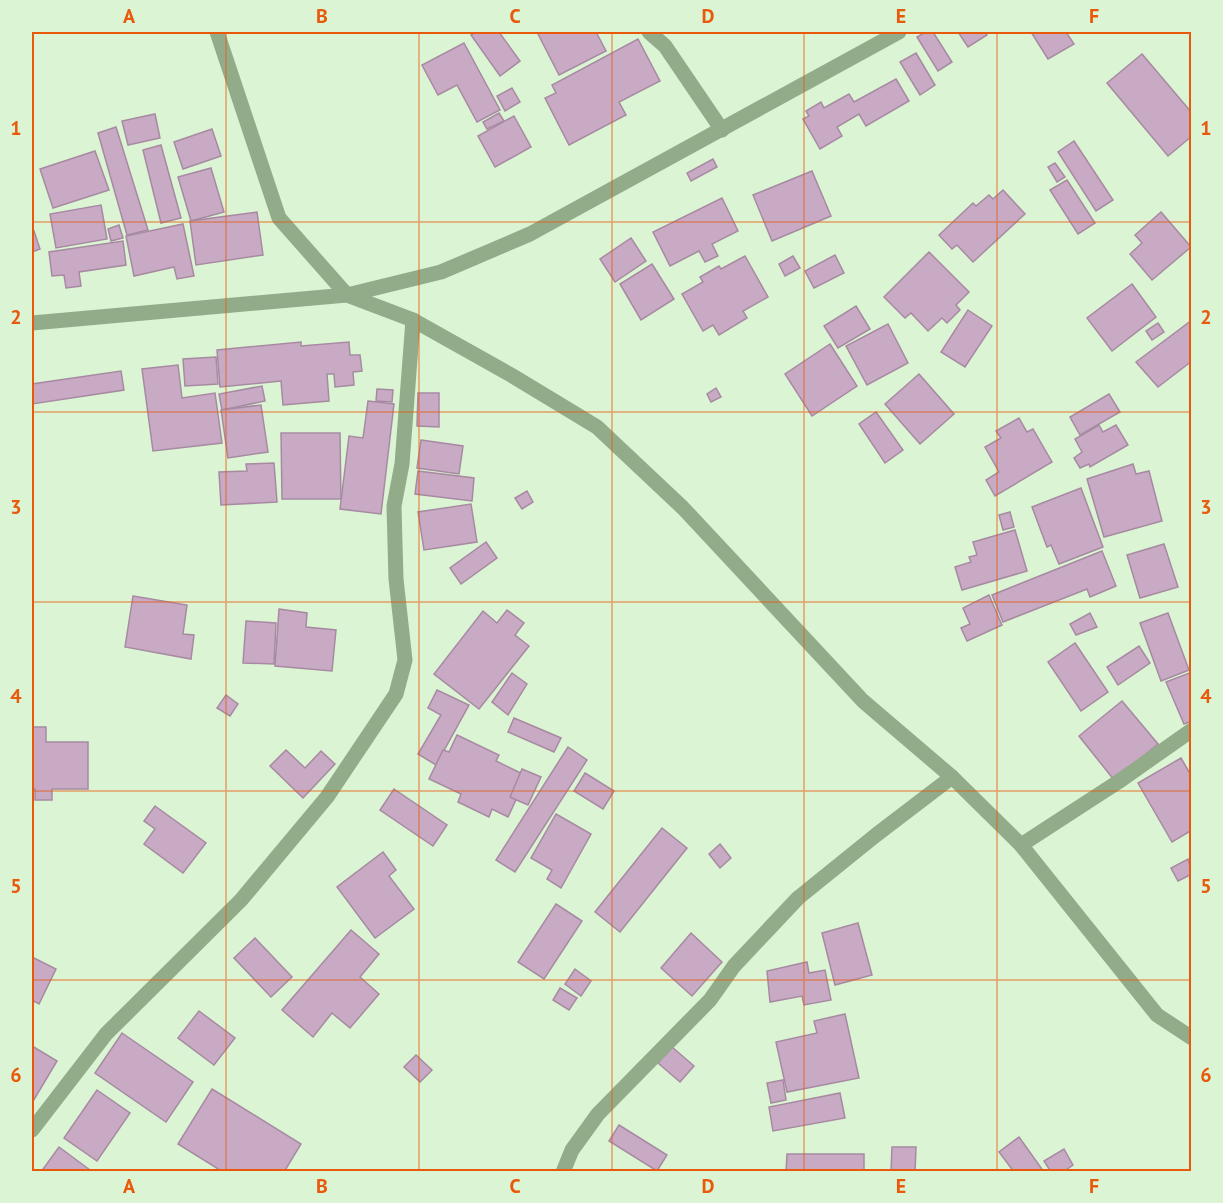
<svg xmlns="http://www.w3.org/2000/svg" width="1223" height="1203" font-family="'PT Sans',sans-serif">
<rect width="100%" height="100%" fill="#dbf4d3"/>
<g fill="#c8aac4" stroke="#a78aa2" stroke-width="1.5">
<path d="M476,32H499L520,61L500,76L471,35Z"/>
<path d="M537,32H596L606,51L559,75Z"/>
<path d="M926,32H933L952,62L938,71L917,37Z"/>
<path d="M958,32H985L987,35L968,47Z"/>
<path d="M1031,32H1066L1074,44L1048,59Z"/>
<path d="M638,39L660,81L619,102L626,115L569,145L545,98L556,93L552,85Z"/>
<path d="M464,43L500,110L477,122L457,85L438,95L422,65Z"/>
<path d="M916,53L935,85L920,95L900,62Z"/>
<path d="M1142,54L1192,113V136L1168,156L1107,83Z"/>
<path d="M896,79L909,101L866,126L859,114L837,127L842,136L820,149L803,119L809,116L806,111L821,102L824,108L849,94L854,102Z"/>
<path d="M512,88L520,102L505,111L497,96Z"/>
<path d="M499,113L504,121L487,129L483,122Z"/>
<path d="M155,114L160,138L128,145L122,121Z"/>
<path d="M514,116L531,147L495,167L478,136Z"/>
<path d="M116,127L148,230L127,235L98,133Z"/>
<path d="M212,129L221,156L183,169L174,142Z"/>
<path d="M1074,141L1113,200L1096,211L1058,152Z"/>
<path d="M161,145L181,218L161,223L143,150Z"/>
<path d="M95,151L109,190L53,208L40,169Z"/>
<path d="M713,159L717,167L691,181L687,173Z"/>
<path d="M1055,163L1065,177L1057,182L1048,167Z"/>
<path d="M211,168L224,212L191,221L178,177Z"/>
<path d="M812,171L831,216L772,241L753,195Z"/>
<path d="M1067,180L1095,223L1078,234L1050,190Z"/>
<path d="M1003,190L1025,214L973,262L957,245L952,249L939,235L973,203L976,206L989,195L993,199Z"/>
<path d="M722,198L738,231L712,244L718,256L705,262L699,251L670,266L653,232Z"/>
<path d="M101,205L107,239L56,248L50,214Z"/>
<path d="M257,212L263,255L196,265L190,221Z"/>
<path d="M1161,212L1191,247L1152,280L1130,254L1142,243L1135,235Z"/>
<path d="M183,224L194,276L177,279L174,267L134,276L126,236Z"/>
<path d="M119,225L123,238L111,241L108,229Z"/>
<path d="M34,231L40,249L32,252V232Z"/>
<path d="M631,238L646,261L615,282L600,259Z"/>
<path d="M123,241L126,265L79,272L81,286L66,288L64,275L52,276L49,252Z"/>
<path d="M929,252L969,292L956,305L960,310L947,323L942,318L928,331L911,313L905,318L884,297Z"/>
<path d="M835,255L844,273L814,288L805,271Z"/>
<path d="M745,256L768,297L743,311L747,318L719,335L713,325L703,331L682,294L703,282L700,277L719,266L721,269Z"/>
<path d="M793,256L800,268L785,276L779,264Z"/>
<path d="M652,264L674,299L641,320L620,284Z"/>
<path d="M1132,284L1156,317L1112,351L1087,318Z"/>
<path d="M856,306L870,329L838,348L824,326Z"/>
<path d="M968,310L992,326L965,367L941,352Z"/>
<path d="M1192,320V361L1158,387L1136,362Z"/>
<path d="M1158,323L1164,332L1152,340L1146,331Z"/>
<path d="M888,324L908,363L867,385L846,346Z"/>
<path d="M301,342V346L349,342L350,355H360L362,371L353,372L354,385L335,387L334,374H327L329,401L283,405L281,381L220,387L217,350Z"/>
<path d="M830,344L857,386L812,416L785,374Z"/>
<path d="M216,357L218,384L185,386L183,359Z"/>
<path d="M178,365L182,398L215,393L222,443L153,451L142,369Z"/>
<path d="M121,371L124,390L32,404V384Z"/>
<path d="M919,374L954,414L920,444L885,404Z"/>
<path d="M262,386L265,401L222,410L219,394Z"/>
<path d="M716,388L721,397L711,402L707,394Z"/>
<path d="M377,389L393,390L392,402L376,401Z"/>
<path d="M418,393H439V427L417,426Z"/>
<path d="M1109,394L1120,412L1080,435L1070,417Z"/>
<path d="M368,401L394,404L381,514L340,509L349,436L363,438Z"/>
<path d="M261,405L268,452L228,458L221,410Z"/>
<path d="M876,412L903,450L885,463L859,424Z"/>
<path d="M1019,418L1027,432L1033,429L1052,462L995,496L986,480L999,472L985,447L1001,438L996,431Z"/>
<path d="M1099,425L1103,432L1116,425L1128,445L1090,467L1089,464L1080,468L1074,458L1082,452L1075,439Z"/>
<path d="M281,433H340L341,499H282Z"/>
<path d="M421,440L463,446L459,474L417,468Z"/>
<path d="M274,463L277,502L221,505L219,472L247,471L246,464Z"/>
<path d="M1133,464L1136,474L1149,471L1162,521L1104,537L1087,479Z"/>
<path d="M418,471L474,478L472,501L415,494Z"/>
<path d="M1081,488L1103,547L1059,564L1051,545L1047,547L1032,507Z"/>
<path d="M527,491L533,502L522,509L515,498Z"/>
<path d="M471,504L477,542L424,550L418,512Z"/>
<path d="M1010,512L1014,527L1003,530L999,515Z"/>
<path d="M1015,530L1027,571L962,590L955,567L971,562L969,557L977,555L973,542Z"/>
<path d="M486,542L497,558L461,584L450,568Z"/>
<path d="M1164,544L1178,587L1140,598L1127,555Z"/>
<path d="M1102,551L1116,586L1090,597L1087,589L1003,622L992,595Z"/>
<path d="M989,595L1002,625L967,641L961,628L970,624L963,608Z"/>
<path d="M133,596L187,605L183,634L194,635L191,659L125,647Z"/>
<path d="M279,609L307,613L306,627L336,630L332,671L275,666Z"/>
<path d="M507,610L524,623L515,635L529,646L479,709L434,674L483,611L497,623Z"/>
<path d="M1090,613L1097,627L1076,635L1070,624Z"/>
<path d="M1168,613L1189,670L1161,681L1140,623Z"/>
<path d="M246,621L276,623L274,664L243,663Z"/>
<path d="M1075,643L1108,692L1081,711L1048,662Z"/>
<path d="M1139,646L1150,663L1118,685L1107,667Z"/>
<path d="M1192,672V721L1184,724L1166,682Z"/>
<path d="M512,673L527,684L508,715L492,702Z"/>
<path d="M437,690L469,705L436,765L418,754L441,715L428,708Z"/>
<path d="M226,695L238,704L230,716L217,708Z"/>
<path d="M1122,701L1158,744L1114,780L1079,736Z"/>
<path d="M514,718L561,738L554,752L508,732Z"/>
<path d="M32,727H46V742H88V789H52V800H35V789H32Z"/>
<path d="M457,735L499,755L496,761L527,776L508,817L492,809L489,817L458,802L461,794L429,779L443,750L449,752Z"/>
<path d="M568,747L587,760L515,872L496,860Z"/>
<path d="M286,750L305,768L321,751L335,764L303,798L270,766Z"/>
<path d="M1181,758L1192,777V830L1172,842L1138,783Z"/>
<path d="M522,769L541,777L528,805L510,797Z"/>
<path d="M585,773L614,791L603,809L574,791Z"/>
<path d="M394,789L447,825L433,846L380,810Z"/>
<path d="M155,806L206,843L183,873L144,844L155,829L144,821Z"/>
<path d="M556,814L591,834L561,888L547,879L552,870L531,858Z"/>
<path d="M662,828L687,848L620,932L595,912Z"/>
<path d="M720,844L731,858L720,868L709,854Z"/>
<path d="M383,852L396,870L389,876L414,909L375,938L337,887Z"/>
<path d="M1188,859L1192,874L1178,881L1171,868Z"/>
<path d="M556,904L582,921L544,979L518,962Z"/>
<path d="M858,923L872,975L835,985L822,933Z"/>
<path d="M351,930L379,954L360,977L379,994L350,1028L332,1013L313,1037L282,1010Z"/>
<path d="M691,933L722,962L692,996L661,968Z"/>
<path d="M255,938L292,977L271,997L234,958Z"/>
<path d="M32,957L56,969L39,1004L34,1001L32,1007Z"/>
<path d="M807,962L809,973L825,970L831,1000L804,1005L802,996L770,1002L767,971Z"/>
<path d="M575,969L591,981L581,996L565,984Z"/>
<path d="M560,988L577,998L569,1010L553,1000Z"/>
<path d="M199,1011L235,1038L214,1065L178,1038Z"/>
<path d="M845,1014L859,1078L787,1092L776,1042L817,1033L814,1021Z"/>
<path d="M122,1033L193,1082L166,1122L95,1073Z"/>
<path d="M32,1046L57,1061L32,1103Z"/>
<path d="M672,1047L694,1066L680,1082L658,1063Z"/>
<path d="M416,1055L432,1070L420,1082L404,1067Z"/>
<path d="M783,1080L786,1100L771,1103L767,1083Z"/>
<path d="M212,1089L301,1144L284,1172H223L178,1144Z"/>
<path d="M97,1090L130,1113L97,1161L64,1138Z"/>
<path d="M840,1093L845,1118L773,1131L769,1107Z"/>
<path d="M619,1125L667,1155L657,1171L609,1141Z"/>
<path d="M1019,1137L1044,1172H1014L999,1152Z"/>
<path d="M59,1147L90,1170L41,1172Z"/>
<path d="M892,1147H916L915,1172H891Z"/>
<path d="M1064,1149L1073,1165L1063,1172H1051L1044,1161Z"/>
<path d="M787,1154H864V1172H786Z"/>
</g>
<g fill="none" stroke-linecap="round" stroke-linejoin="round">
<g stroke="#92ac8a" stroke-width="15">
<path d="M217,32L279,218L347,295L413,320L511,375L597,427L683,508L863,701L952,777L1021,845L1157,1015L1192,1038"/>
<path d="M649,32L665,46L722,130"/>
<path d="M32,323L347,295L441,272L530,234L899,32"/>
<path d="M1021,845L1118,782L1192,730"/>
<path d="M32,1130L106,1034L241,900L327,797L396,694L405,660L396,579L394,506L402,464L413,320"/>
<path d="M563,1172L572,1150L598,1114L710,1000L734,966L798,898L876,835L952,777"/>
</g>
</g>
<path fill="none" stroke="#e8590c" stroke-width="1.5" stroke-opacity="0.55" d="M226,32V1172M419,32V1172M612,32V1172M804,32V1172M997,32V1172M32,222H1192M32,412H1192M32,602H1192M32,791H1192M32,980H1192"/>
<rect width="1223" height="1203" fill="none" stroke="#dbf4d3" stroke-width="66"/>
<rect x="33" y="33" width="1157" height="1137" fill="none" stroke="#e8590c" stroke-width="2"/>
<g font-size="20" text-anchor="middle" font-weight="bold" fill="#e8590c">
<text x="129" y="23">A</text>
<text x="322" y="23">B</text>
<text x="515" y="23">C</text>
<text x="708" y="23">D</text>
<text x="901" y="23">E</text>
<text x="1094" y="23">F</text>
<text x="16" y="135">1</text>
<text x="1206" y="135">1</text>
<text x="16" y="324">2</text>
<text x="1206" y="324">2</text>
<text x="16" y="514">3</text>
<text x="1206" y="514">3</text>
<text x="16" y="703">4</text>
<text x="1206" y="703">4</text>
<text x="16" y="893">5</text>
<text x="1206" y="893">5</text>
<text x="16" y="1082">6</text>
<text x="1206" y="1082">6</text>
<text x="129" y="1193">A</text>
<text x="322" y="1193">B</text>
<text x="515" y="1193">C</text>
<text x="708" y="1193">D</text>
<text x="901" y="1193">E</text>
<text x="1094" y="1193">F</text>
</g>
</svg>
